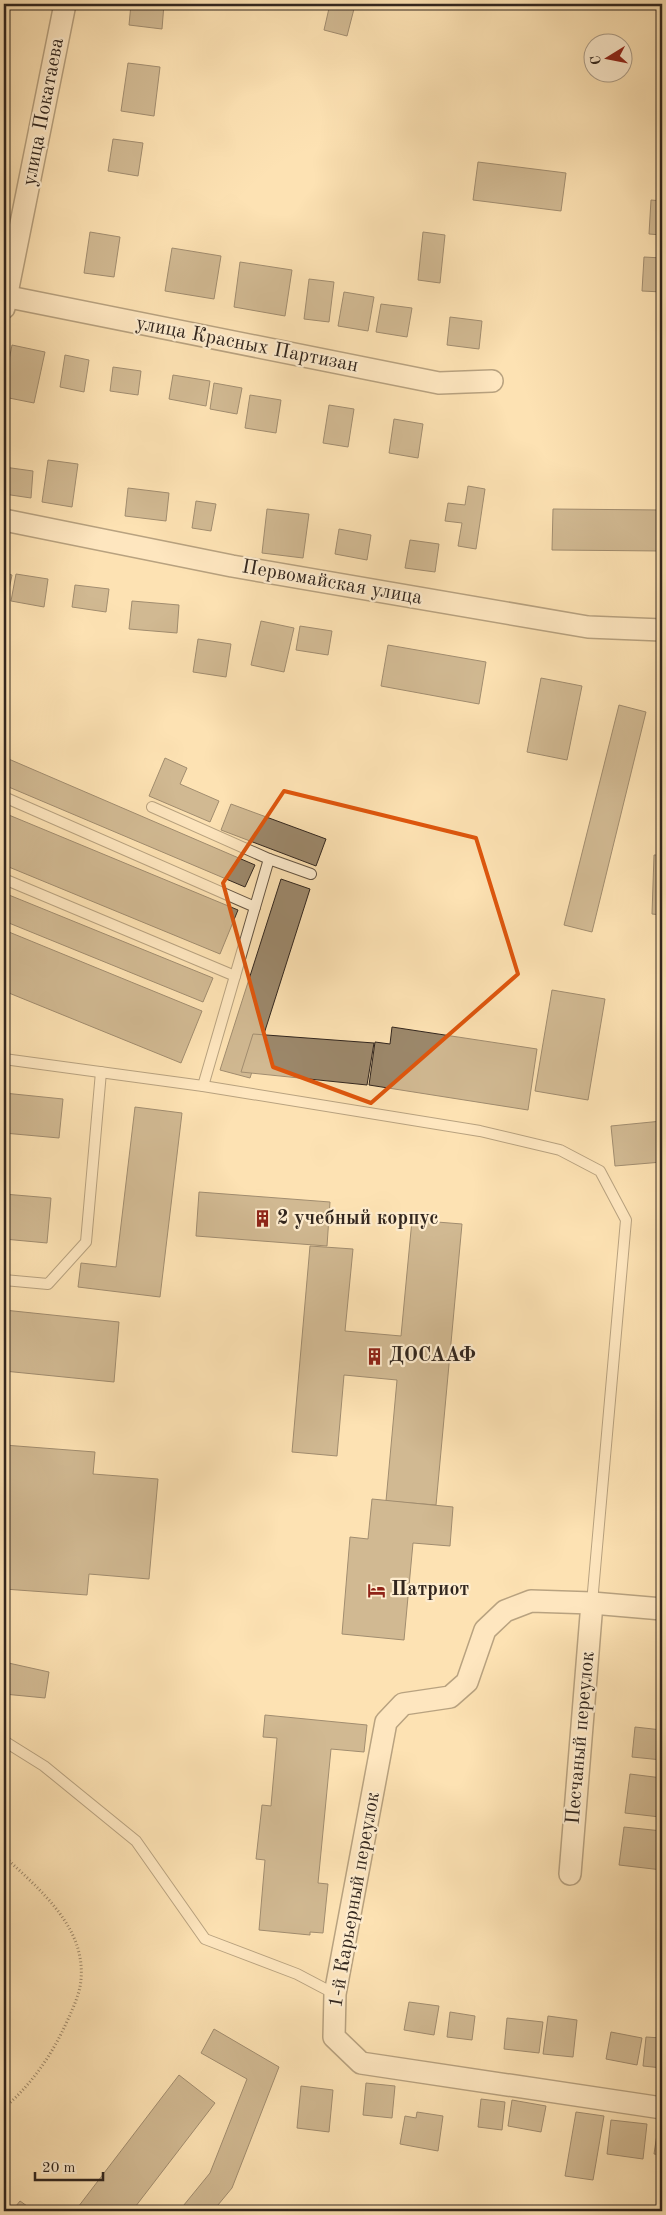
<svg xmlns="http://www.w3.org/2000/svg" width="666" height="2215" font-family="'Old Standard TT',serif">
<rect width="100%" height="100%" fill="#fde2b3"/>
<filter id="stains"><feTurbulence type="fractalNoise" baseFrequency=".004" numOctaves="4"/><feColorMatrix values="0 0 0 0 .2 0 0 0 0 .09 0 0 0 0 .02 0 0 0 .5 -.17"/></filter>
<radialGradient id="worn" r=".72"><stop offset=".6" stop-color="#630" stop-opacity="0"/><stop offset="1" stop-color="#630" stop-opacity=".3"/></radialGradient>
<g fill="#9c886b" stroke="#32261e">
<path d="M131,4H164L162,29L129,25Z"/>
<path d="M330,4L355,5L347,36L324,30Z"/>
<path d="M128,63L160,67L154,116L121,111Z"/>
<path d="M113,139L143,143L138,176L108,171Z"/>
<path d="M478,162L566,173L561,211L473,200Z"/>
<path d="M651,200L662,201V235L649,234Z"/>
<path d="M90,232L120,237L114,277L84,273Z"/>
<path d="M423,232L445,235L440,283L418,280Z"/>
<path d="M172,248L221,256L214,299L165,291Z"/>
<path d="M644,257L662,258V292L642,291Z"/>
<path d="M240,262L292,270L285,316L234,307Z"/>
<path d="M309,279L334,282L329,322L304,319Z"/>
<path d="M344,292L374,297L368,331L338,326Z"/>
<path d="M381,304L412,308L407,337L376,332Z"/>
<path d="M450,317L482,321L479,349L447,345Z"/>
<path d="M12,345L45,352L34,403L4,397V386Z"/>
<path d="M65,355L89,360L84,392L60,387Z"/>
<path d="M113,367L141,371L138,395L110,391Z"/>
<path d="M173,375L210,381L206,406L169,399Z"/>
<path d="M214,383L242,388L237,414L210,409Z"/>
<path d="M250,395L281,400L276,433L245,428Z"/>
<path d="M329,405L354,409L348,447L323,443Z"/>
<path d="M394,419L423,424L418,458L389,453Z"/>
<path d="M48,460L78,464L72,507L42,502Z"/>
<path d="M4,467L33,471L31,498L4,494Z"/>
<path d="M468,486L485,489L476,549L458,546L462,523L445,521L448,503L465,505Z"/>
<path d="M128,488L169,493L166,521L125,516Z"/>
<path d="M196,501L216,504L211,531L192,528Z"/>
<path d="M267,509L309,514L303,558L262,553Z"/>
<path d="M553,509L662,510V551L552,550Z"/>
<path d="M339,529L371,535L367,560L335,554Z"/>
<path d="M410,540L439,544L435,572L405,568Z"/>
<path d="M4,573L12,575L4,614Z"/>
<path d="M16,574L48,579L44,607L11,601Z"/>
<path d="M75,585L109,589L106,612L72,607Z"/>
<path d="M132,601L179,605L177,633L129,629Z"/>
<path d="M261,621L294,628L284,672L251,665Z"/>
<path d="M300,626L332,631L328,655L296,650Z"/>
<path d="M198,639L231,644L226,677L193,672Z"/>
<path d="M388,645L486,662L479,704L381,686Z"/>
<path d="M541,678L582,686L567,760L527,752Z"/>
<path d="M619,705L646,712L592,932L564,925Z"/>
<path d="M4,757L255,865L245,887L4,785Z"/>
<path d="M165,758L187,768L180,784L219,801L210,822L149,796Z"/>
<path d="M231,804L326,839L316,866L221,830Z"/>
<path d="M4,813L238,910L220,954L4,865Z"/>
<path d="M654,855H662V915L652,914Z"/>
<path d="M281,879L310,889L250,1078L220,1070Z"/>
<path d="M4,893L213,978L203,1002L4,921Z"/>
<path d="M4,930L202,1011L181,1063L4,991Z"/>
<path d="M552,990L605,999L588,1100L535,1091Z"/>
<path d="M392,1027L537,1049L528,1110L369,1085L375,1042L390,1044Z"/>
<path d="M253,1034L374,1043L367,1085L241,1072Z"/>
<path d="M4,1093L63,1099L59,1138L4,1133Z"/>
<path d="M135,1107L182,1113L160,1297L78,1287L81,1263L116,1267Z"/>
<path d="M662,1121V1162L615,1166L611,1126Z"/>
<path d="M199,1192L330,1202L327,1246L196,1236Z"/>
<path d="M4,1194L51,1198L47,1243L4,1239Z"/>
<path d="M412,1220L462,1224L436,1505L386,1501L397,1380L344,1375L337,1456L292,1452L310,1246L353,1249L345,1331L401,1336Z"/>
<path d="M4,1310L119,1322L114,1382L4,1371Z"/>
<path d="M4,1445L95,1452L93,1474L158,1479L149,1579L89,1574L87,1595L4,1589Z"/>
<path d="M372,1499L453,1507L450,1546L413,1543L404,1640L342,1634L350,1537L368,1539Z"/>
<path d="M4,1662L49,1672L45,1698L4,1694Z"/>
<path d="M265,1715L367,1725L364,1752L331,1749L318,1883L328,1884L323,1933L310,1932V1935L259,1930L265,1860L256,1859L262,1805L271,1806L277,1738L263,1737Z"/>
<path d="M635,1727L662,1730V1760L632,1757Z"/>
<path d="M630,1774L662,1778L660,1817L625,1813Z"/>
<path d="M624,1827L662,1831V1870L619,1865Z"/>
<path d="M409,2002L439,2006L434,2035L404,2030Z"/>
<path d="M450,2012L475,2016L472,2040L447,2037Z"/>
<path d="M548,2016L577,2020L573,2057L543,2054Z"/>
<path d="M507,2018L543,2022L539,2053L504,2049Z"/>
<path d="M214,2029L279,2067L232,2188L213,2211H179L210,2173L247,2079L201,2053Z"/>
<path d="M611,2032L642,2038L637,2065L606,2059Z"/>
<path d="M646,2037L662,2038V2068L643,2066Z"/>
<path d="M179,2075L215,2103L132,2211H75Z"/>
<path d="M366,2083L395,2086L392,2118L363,2115Z"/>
<path d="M301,2086L333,2090L329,2132L297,2128Z"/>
<path d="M481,2099L505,2102L502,2130L478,2127Z"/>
<path d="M512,2100L546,2106L541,2132L508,2126Z"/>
<path d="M417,2112L443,2116L438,2151L400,2144L405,2116L416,2118Z"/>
<path d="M576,2112L604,2116L593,2180L565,2176Z"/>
<path d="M611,2120L647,2124L643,2159L607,2154Z"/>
<path d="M659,2121L662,2122V2155L654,2154Z"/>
<path d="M20,2201L34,2211H12Z"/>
</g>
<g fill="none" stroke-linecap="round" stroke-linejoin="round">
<defs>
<g id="lane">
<path d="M4,797L255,907"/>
<path d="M152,807L269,859"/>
<path d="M4,879L235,976"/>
<path d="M4,1059L203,1086L480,1131L560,1150L600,1171L626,1220L592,1603"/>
<path d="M203,1086L269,859L311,874"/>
<path d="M4,1280L48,1284L86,1242L101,1072"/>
<path d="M4,1741L44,1766L136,1841L205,1939L297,1974L335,1994"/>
</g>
<g id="street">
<path d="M4,296L439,383L492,381"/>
<path d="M4,308L65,4"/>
<path d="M4,520L232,566L588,627L662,630"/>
<path d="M662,1609L592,1603L531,1601L505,1611L485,1630L467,1682L450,1697L403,1704L386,1722L335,1994L334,2037L361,2063L662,2108"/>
<path d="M570,1874L592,1603"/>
</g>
</defs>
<use href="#lane" stroke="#655543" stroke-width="12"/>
<use href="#street" stroke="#655543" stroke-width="24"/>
<path stroke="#32261e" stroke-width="3" stroke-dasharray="1 2.5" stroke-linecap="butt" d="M4,1856C41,1891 90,1930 80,1987C77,2001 69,2017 63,2030C49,2059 29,2087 4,2108"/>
<use href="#lane" stroke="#feecce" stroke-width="10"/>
<use href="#street" stroke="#feecce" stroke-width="21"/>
</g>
<path d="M0 0H666V2215H0ZM284,791L476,838L518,974L371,1103L273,1067L223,883Z" fill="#fde2b3" fill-opacity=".55" fill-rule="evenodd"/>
<path fill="none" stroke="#df560d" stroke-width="4" stroke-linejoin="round" d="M284,791L476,838L518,974L371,1103L273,1067L223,883Z"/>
<defs>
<symbol id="building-bare" viewBox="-9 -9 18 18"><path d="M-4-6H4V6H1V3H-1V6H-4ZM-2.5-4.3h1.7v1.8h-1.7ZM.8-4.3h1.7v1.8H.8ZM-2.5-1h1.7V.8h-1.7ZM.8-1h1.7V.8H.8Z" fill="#8f2418" stroke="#feecce" stroke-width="2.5" paint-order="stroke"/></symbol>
<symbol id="hotel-bare" viewBox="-9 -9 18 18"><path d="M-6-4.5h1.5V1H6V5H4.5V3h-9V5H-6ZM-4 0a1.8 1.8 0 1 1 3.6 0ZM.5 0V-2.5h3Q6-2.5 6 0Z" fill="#8f2418" stroke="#feecce" stroke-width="2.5" paint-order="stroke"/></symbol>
</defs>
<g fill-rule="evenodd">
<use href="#building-bare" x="250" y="1206" width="25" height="25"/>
<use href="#building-bare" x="362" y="1344" width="25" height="25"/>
<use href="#hotel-bare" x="364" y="1578" width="25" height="25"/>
</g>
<g text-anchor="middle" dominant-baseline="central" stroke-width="4.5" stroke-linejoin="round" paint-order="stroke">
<g font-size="20" fill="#32261e" stroke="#feecce">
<text transform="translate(44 112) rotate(-79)">улица Покатаева</text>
<text transform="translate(247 345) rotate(11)">улица Красных Партизан</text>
<text transform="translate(332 583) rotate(10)">Первомайская улица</text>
<text transform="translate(581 1738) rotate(-85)">Песчаный переулок</text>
<text transform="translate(355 1900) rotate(-80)">1-й Карьерный переулок</text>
</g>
<g font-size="20" font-weight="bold" fill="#32261e" stroke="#feecce" text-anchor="start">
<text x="277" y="1219">2 учебный корпус</text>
<text x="389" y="1356">ДОСААФ</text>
<text x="391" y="1590">Патриот</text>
</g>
</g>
<rect width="666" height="2215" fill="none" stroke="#fde2b3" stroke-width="20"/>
<rect x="5" y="5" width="656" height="2205" fill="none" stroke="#32261e" stroke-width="2.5"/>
<rect x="10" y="10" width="646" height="2195" fill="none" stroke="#32261e"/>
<g transform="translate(608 58) rotate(260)"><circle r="24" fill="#feecce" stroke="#ac9d88"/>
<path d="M0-4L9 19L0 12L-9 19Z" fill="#8f2418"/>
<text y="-8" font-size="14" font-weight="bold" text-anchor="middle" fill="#32261e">С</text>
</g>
<path d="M35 2172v8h68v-8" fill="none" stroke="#32261e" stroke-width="2.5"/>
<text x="42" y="2172" font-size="15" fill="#32261e" stroke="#feecce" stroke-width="4" paint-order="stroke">20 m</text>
<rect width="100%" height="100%" filter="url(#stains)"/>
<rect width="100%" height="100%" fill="url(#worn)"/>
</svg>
